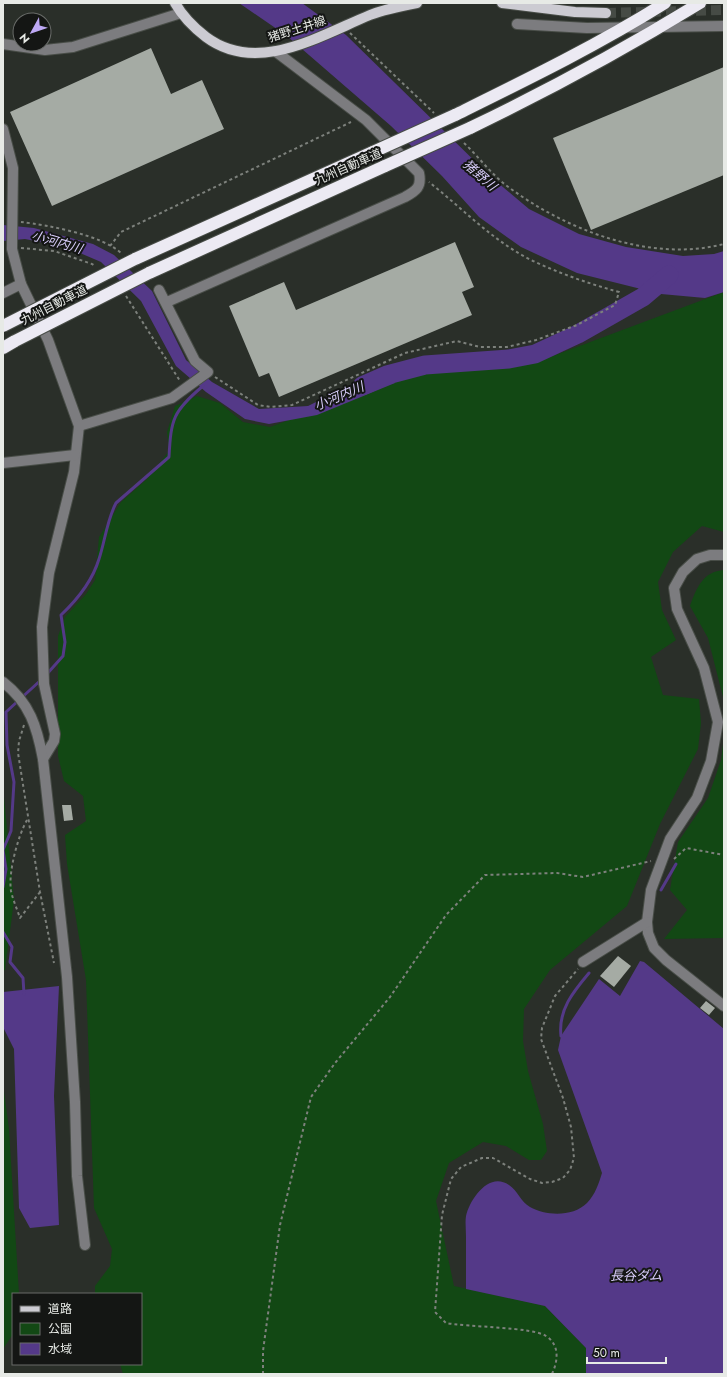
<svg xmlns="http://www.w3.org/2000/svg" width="727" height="1377" font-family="Jost,'Noto Sans JP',sans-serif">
<rect width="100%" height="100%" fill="#2a2f29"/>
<g fill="#124814">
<path d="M724,292V532L702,526L673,552L658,582L662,610L676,640L651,657L663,695L699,699L701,723L698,749L660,824L627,906L550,970L524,1009L523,1041L528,1071L543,1124L547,1151L541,1160H529L506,1146L483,1142L449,1163L436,1201L454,1286L545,1306L586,1348V1374H123L120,1364H141V1294H95V1286L110,1266L112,1249L94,1208L86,980L67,864L65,835L86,821L83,796L64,781L58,756V636L65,617L86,594L95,580L99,537L121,502L147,479L169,451L167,432L175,406L197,396L220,403L243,422L270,427L330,405L390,380L451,370H487L534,363Z"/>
<path d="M724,570V701L708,638L690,606C696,589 703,571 724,570Z"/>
<path d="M724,736V938L664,939L687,910L670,890L678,842L708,798L721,760Z"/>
<path d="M3,787L14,900L5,970L3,971Z"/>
<path d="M3,1084L9,1129L19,1294H13V1334L3,1349Z"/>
</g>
<g fill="#543988">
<path d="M239,3H302L346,35L491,177L529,209L579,234L626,247L683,256L714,254L724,251V292L705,298L661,294L577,273L521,247L479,217L442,176L391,126L287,36Z"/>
<path d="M3,225L34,228L93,244L114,255L152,291L186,360L212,382L259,409L308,406L381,370L395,383L317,415L269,424L245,419L206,392L176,366L141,301L101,262L66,247L25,239L3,241Z"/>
<path d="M640,961L644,962L724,1029V1374H586V1348L545,1306L466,1289C466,1272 466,1254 466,1237C466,1230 465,1222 466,1216C470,1199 489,1171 509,1185C517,1190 521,1202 530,1207C546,1216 573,1217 587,1203C595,1195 599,1183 602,1173L558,1050L561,1036L599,979L620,996Z"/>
<path d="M59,986L54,1096L59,1225L30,1228L19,1208L14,1049L3,1027V992Z"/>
</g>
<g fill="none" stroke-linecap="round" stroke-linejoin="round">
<g stroke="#543988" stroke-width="3">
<path d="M46,675L63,656L65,642L61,615C78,599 92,582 99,559C105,541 107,520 116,503L169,457C171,419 173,411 203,386"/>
<path d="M3,887L6,869L3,850L11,831L14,782L7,745L6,712L42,679"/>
<path d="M661,890L676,864"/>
<path d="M3,932L12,947L10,962L23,978L24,994"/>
<path d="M561,1036C558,1010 573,992 589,973"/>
</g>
<path stroke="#543988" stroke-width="19" d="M362,386L387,375L425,365L509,359L535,354L578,334L643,297L669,275"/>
</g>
<g fill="#a5aba4">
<path d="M151,48L171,94L202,80L224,129L52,206L10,112Z"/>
<path d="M724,67V175L591,230L553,138Z"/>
<path d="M455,242L474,287L462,292L472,315L279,397L269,373L259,377L229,306L284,282L296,310Z"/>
<path d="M62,805H71L73,820L64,821Z"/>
<path d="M618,956L631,966L614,987L600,976Z"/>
<path d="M706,1001L715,1008L709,1015L700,1008Z"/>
</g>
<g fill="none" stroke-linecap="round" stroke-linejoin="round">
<path stroke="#464b45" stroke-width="10" stroke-dasharray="10 5" stroke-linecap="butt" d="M606,13L724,10"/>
<defs>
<g id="minor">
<path d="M517,24L587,28L724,26"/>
<path d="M3,44L45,50L73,47L181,13"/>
<path d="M3,129L13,168L12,249L21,284L48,340L79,426L74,472L49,573L42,627L44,684L55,734L54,741L43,759"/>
<path d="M3,293L21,284"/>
<path d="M167,302L405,197C416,191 422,187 419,173L366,120L275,51"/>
<path d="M79,426L172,398L208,372L195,361L159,290"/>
<path d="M3,463L75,455"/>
<path d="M724,555H710L697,559L683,572L674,588L677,609L704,668L718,722L711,761L697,798L670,839L651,890L647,922L648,933L654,948L666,960L724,1006"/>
<path d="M3,682C30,703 37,727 43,759L67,977L75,1102L77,1176L85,1245"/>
<path d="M583,962L647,922"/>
</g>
<g id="major">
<path d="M175,3C183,17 193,27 206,37C257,75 319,36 370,15C385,9 401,6 417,3"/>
<path d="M502,3L575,12L606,13"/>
</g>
<g id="highway">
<path d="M455,115C526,80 598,45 665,3"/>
<path d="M470,128C549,90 625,49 700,3"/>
<path d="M135,259L373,152"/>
<path d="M149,273L385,166"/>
<path d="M3,348L15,341"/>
</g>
</defs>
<use href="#minor" stroke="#484d47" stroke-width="12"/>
<use href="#major" stroke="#484d47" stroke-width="12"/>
<use href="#highway" stroke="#484d47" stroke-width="14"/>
<g stroke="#7d817c" stroke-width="2" stroke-dasharray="3 3" stroke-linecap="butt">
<path d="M350,33L434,113"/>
<path d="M464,143C478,156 491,174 507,186C566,230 650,263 724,244"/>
<path d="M21,222C47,225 103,235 122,254"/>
<path d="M110,246L121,232L351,122"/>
<path d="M21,248L54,251L92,264L95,266"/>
<path d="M126,296L180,381"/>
<path d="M215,377L258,405L271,407L292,405L405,353L457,341L480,347H507L536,340L577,325L615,305L619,292C590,284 561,274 533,261C494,242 463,209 429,182"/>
<path d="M24,725L19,741L18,753L40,892L54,963"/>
<path d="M27,820C18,836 8,872 11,891C13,900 17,909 20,918L40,892"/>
<path d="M674,859L686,848L724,855"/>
<path d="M263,1374V1351L280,1225L311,1097L335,1063L390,997L446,915L485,875L557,873L583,877L651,861"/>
<path d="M552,1374C558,1361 560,1345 546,1336C533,1327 466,1327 446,1323L435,1312L442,1215L451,1179L461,1167L482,1158H493L530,1179L542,1183L552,1182L563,1178L570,1170L574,1158L571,1127L563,1098L541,1039L542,1028L555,996L578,969"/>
</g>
<use href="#minor" stroke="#7c7c7f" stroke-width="10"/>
<use href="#major" stroke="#cccbd2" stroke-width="10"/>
<use href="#highway" stroke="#eceaf3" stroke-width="12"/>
<defs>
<g id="highway-bridge">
<path d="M373,152L455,115"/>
<path d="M385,166L470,128"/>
<path d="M3,326L135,259"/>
<path d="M15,341L149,273"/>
</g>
</defs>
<use href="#highway-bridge" stroke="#484d47" stroke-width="14" stroke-linecap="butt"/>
<use href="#highway-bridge" stroke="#eceaf3" stroke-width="12"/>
</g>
<g text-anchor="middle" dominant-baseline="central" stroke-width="4" stroke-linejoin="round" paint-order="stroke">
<g font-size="12" fill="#e7eae6" stroke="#141614">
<text transform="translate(297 29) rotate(-18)">猪野土井線</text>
<text transform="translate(348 167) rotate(-24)">九州自動車道</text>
<text transform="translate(54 305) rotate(-27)">九州自動車道</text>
</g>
<g font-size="13" font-style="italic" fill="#d7ccf9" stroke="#141614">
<text transform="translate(480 175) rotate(41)">猪野川</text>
<text transform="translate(57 242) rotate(16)">小河内川</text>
<text transform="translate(339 396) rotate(-23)">小河内川</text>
<text x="636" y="1275">長谷ダム</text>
</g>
</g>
<rect width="727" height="1377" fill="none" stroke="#e7eae6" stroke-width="8"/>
<rect x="12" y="1293" width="130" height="72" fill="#141614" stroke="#686b68"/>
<rect x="20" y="1306" width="20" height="6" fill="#cccbd2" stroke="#686b68"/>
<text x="48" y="1313" font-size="12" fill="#e7eae6">道路</text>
<rect x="20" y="1323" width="20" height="12" fill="#124814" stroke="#686b68"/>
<text x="48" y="1333" font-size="12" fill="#e7eae6">公園</text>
<rect x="20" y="1343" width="20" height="12" fill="#543988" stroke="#686b68"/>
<text x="48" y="1353" font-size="12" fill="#e7eae6">水域</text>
<g transform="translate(32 32) rotate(230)"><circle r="19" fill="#141614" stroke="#686b68"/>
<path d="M0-3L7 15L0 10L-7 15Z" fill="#bea9f5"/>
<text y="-6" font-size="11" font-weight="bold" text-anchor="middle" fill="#e7eae6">N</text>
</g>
<path d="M587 1357v6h79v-6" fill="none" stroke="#e7eae6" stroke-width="2"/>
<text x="593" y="1357" font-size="12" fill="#e7eae6" stroke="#141614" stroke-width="3" paint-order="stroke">50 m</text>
</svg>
